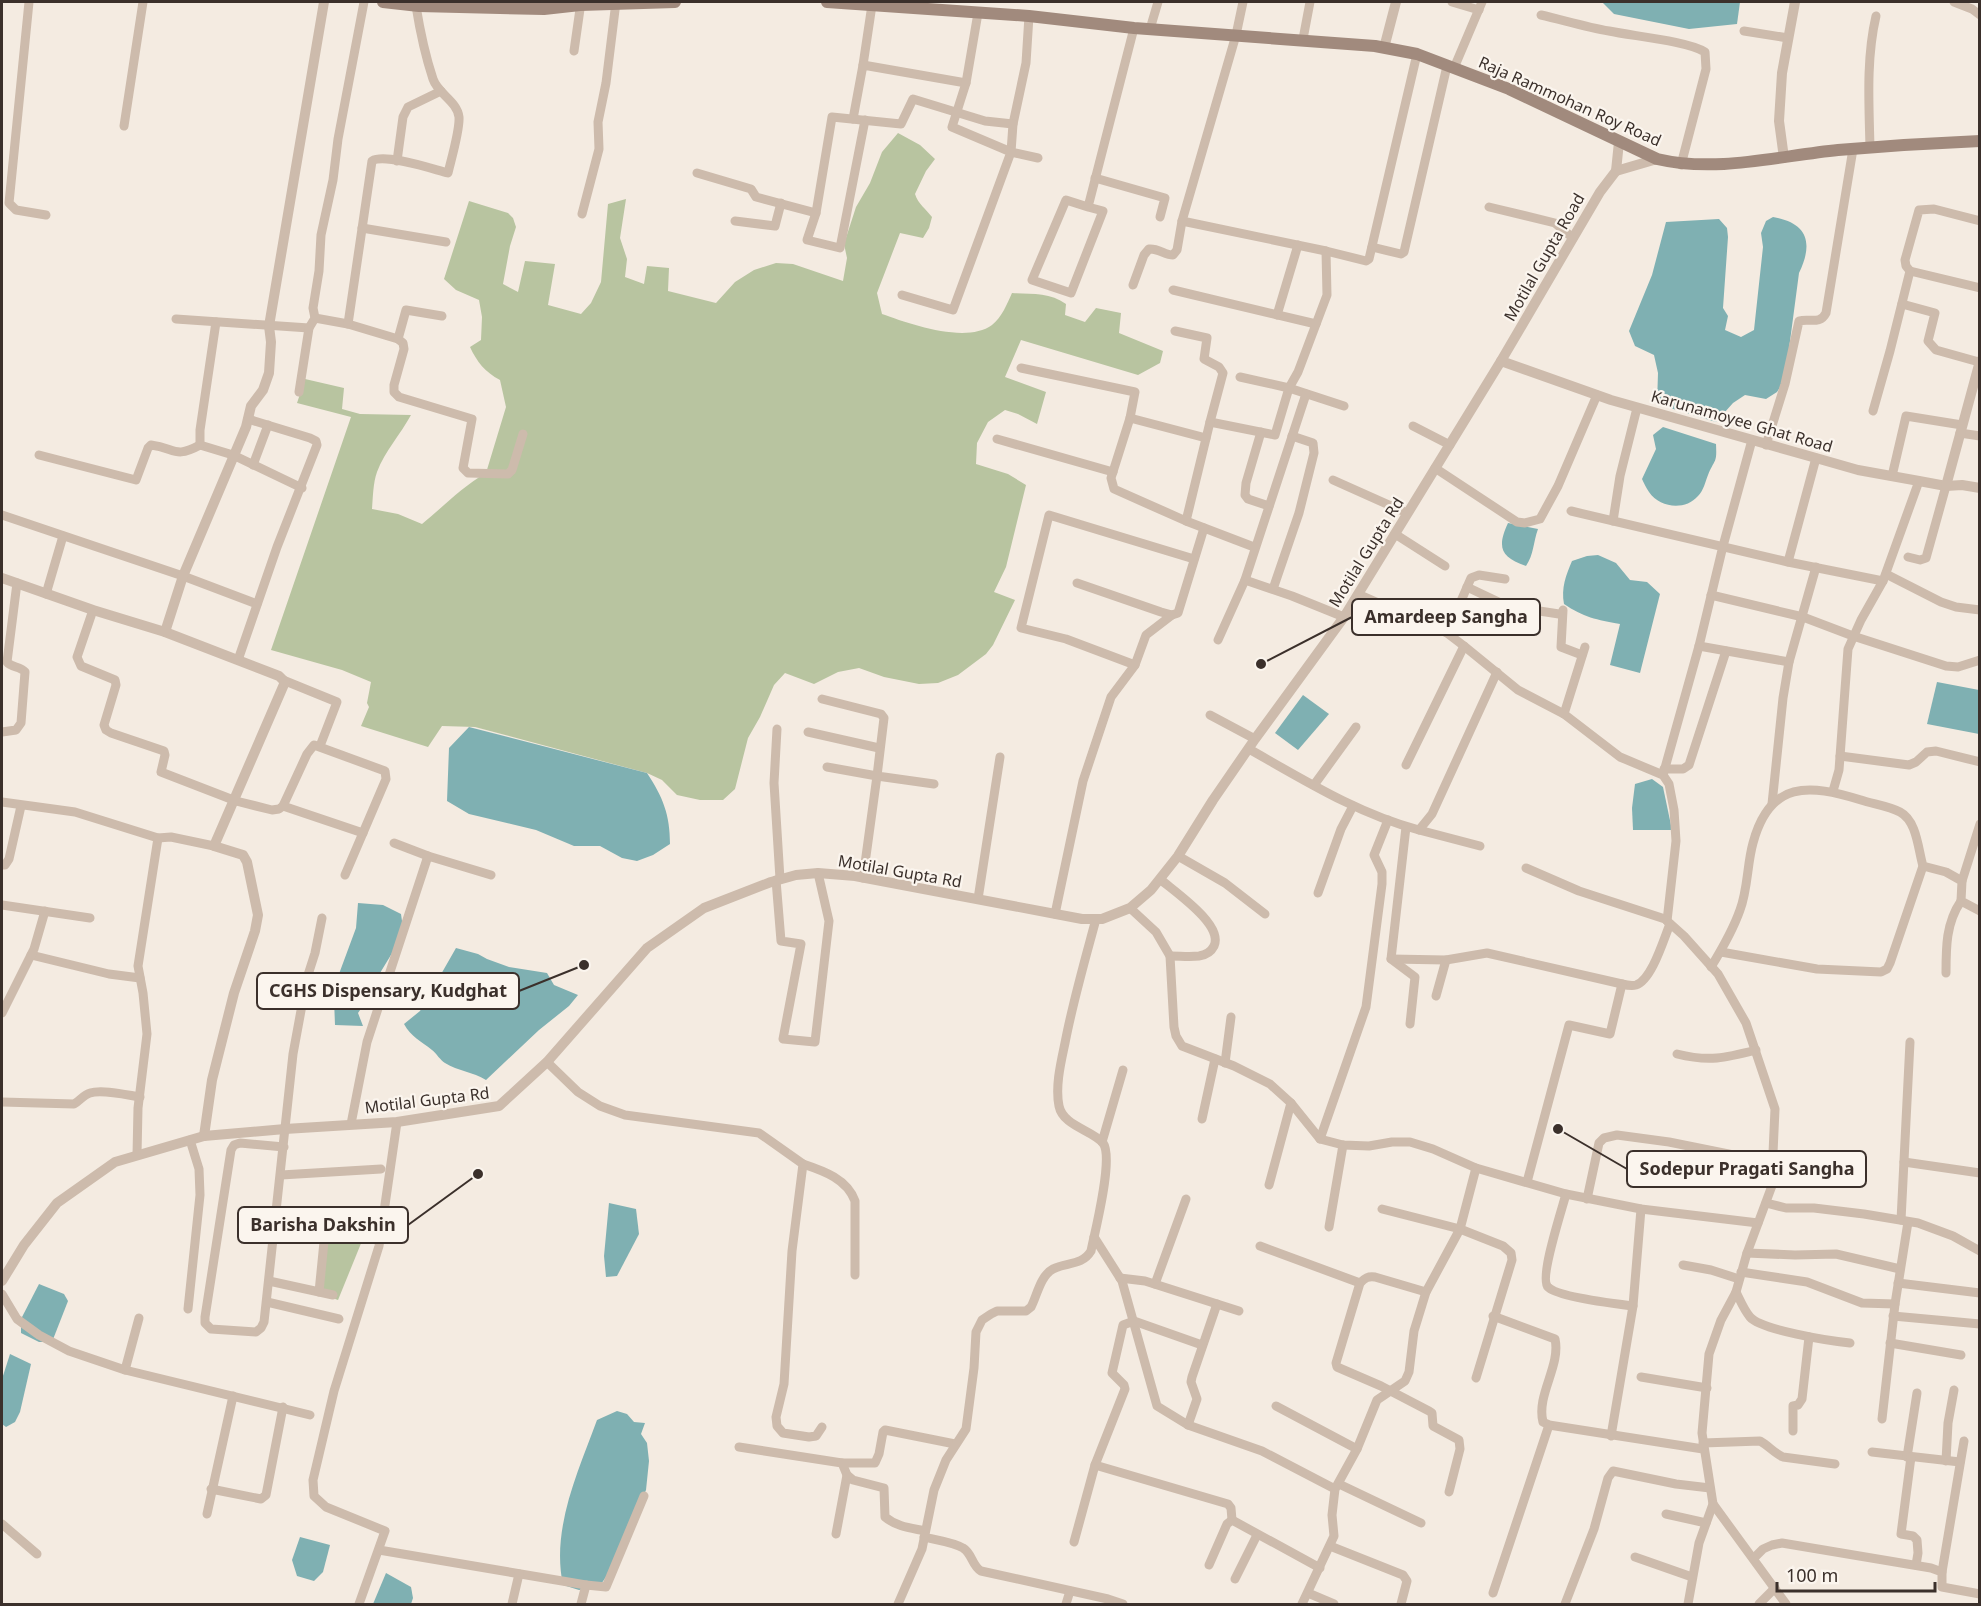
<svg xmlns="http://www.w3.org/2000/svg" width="1981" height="1606" font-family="'Noto Sans',sans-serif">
<rect width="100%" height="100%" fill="#f4ebe1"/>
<g fill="#b8c4a0">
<path d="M898,133L920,145L935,159L926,171L915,194C918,204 926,209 932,217L929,228L923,238L900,233L877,293L882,314C910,324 966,344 992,325C1002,317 1007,304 1012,293C1031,294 1050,292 1066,304L1065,315L1085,322L1096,308L1121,313L1119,333L1163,351L1160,363L1138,375L1021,340L1005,377L1046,392L1037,424L1018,414L1005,410L988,422L977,443L976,464L1008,474L1026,485L1006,567L994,592L1015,600L993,645L986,654L958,675L938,683L919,684L884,677L859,668L838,672L814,684L785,673L774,685L760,717L748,738L735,789L723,800H700L677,795L662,780L647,773L475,727L442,726L428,747L361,726L369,707L367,703L371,682L342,670L271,650L351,417L297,403L305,379L344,388L342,409L360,414L411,415C400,435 385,451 377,472C373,483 373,497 372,509L398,514L422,524C444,506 462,487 486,473L506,407L500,380C485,372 477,362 470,347L481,340L482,317L479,300L456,290L444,279L469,201L508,213L513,218L516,227L510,246L503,284L518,292L525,261L555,264L548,305L581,314L591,303L601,282L608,204L626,199L620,238L627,259L625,277L644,284L647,266L669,268L668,291L716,303L735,282L754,270L776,263L793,264L843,281L847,258L844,244L856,207L870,183L882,152Z"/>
<path d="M325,1231L364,1236L338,1300L315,1292Z"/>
</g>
<g fill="#7fb0b2">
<path d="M1602,2H1740L1737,24L1689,29L1614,14Z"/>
<path d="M1773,217C1807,223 1814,242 1799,273L1785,379L1777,392L1766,399L1745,395L1733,403L1716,422L1657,404L1658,373L1654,355L1635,346L1629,331L1652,275L1666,222L1719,219L1727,228L1728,237L1723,308L1728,316L1725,330L1741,337L1754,330L1763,247L1761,233L1766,221Z"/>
<path d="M1663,427L1716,444C1717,464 1715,458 1708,475C1705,482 1704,490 1698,496C1685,511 1660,508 1649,492C1646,488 1644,483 1642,479L1656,449L1653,435Z"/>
<path d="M1508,523L1538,529C1533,543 1534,554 1526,566C1500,557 1497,547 1508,523Z"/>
<path d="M1598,555L1616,563L1630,580L1647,582L1660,594L1640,673L1610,665L1620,624C1597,620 1583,617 1564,604C1561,588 1566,575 1572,561L1587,556Z"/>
<path d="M1937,682L1979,690V734L1927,724Z"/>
<path d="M1303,695L1329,714L1298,750L1275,733Z"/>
<path d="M469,727L647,773C663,797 670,815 670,844L653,855L637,861L622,858L600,846H574L536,830L469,814L447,801L449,748Z"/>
<path d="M1652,779L1663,787L1672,830H1633L1632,808L1635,784Z"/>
<path d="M358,903L383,905L401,914L403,928L397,945L380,973L373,991L358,1013L363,1026L335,1025L334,999L336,982L356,928Z"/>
<path d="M456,948L478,954L487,959L509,967L547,973L554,985L578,995L569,1006L539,1030L486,1080C473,1072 458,1071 445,1063C440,1060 437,1054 432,1050C421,1041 411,1037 404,1024L420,1011Z"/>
<path d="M609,1203L636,1209L639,1234L617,1276L606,1277L604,1256Z"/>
<path d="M39,1284L64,1294L68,1301L52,1342H39L21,1333V1319Z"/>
<path d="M10,1354L31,1364L20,1412L15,1422L6,1427L2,1424V1379Z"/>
<path d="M617,1411L627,1414L634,1422L645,1423L641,1434L647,1443L649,1461L646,1490L608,1574L599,1587L579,1590L563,1585C551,1529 578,1472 597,1420Z"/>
<path d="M300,1537L330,1545L323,1572L314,1581L297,1576L292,1560Z"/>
<path d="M386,1573L411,1587L413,1598L411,1604H373Z"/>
</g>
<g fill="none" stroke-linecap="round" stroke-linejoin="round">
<g stroke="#cdbbac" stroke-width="9">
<path d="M29,2L9,203L16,210L46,215"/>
<path d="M1452,2L1479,10"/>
<path d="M1954,2L1972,9L1980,15"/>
<path d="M1541,15C1563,20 1586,27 1609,31C1632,36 1688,41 1705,52L1706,69L1681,165"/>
<path d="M1029,16L1026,63L1013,124L1011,152L1038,158"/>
<path d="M1150,29L1158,2"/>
<path d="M1744,31L1788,38"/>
<path d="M1303,39L1310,2"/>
<path d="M574,51L581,2"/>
<path d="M863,65L872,5"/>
<path d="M1454,68L1482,2"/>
<path d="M853,119L863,65L966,83"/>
<path d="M124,126L143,2"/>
<path d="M1870,148C1869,104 1866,59 1876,16"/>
<path d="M397,161L403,117L408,107L441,91"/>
<path d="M697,173L751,189L756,197L816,213L832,117L901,124L913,99L985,121L1013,124"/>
<path d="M1095,178L1165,198L1160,217"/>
<path d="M1088,207L1103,211L1071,293L1032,280L1066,200L1088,207L1134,28"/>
<path d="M1489,207L1555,223L1573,238"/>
<path d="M816,213L807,240L840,248L865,120"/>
<path d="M582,214L599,149L598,122L606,83L616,2"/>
<path d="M735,221L775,226L781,203"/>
<path d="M1182,221L1326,251"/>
<path d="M362,228L446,242"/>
<path d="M1372,247L1401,254L1404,252L1447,66"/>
<path d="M1910,271L1980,288"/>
<path d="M1133,285L1144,255L1149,249C1158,248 1165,255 1173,255L1177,250L1182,221L1236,35L1243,2"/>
<path d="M1173,290L1316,324"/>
<path d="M902,295L953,310L1011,152L952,127L966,83L978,13"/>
<path d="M1902,304L1935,313L1928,341L1936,350L1979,362"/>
<path d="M1277,315L1298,245"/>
<path d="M315,318L348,324L398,339L403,343L404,349L394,385V392L399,397L472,419L463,468L468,473L508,474L512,470L523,434"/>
<path d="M176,319L309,328"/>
<path d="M216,322L200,430V445L233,455L302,488"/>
<path d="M348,324L372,161C385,153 432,169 448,173C451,160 460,130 459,117C457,101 438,94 433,79C425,55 420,31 416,6"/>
<path d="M1175,331L1207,338L1204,359L1219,367L1223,373L1210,422L1275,435L1289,388L1344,406"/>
<path d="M398,339L406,310L442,316"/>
<path d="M1021,368L1135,392L1130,418L1111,478L1114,489L1186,521L1254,547"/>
<path d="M1240,377L1289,388L1298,372L1327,295L1326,251L1366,261L1369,259L1417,54"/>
<path d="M299,392L309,328L315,318L313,308L319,271L321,235L333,180L338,139L364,2"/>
<path d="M1873,411L1890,351L1910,271L1906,266L1905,260L1919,210L1934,209L1980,221"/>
<path d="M1130,418L1206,438"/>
<path d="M1413,426L1450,445"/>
<path d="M1261,432L1246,483L1245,495L1248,499L1269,506"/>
<path d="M1960,433L1980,436"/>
<path d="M997,439L1113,472"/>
<path d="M1766,445L1785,384L1799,321C1809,318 1820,325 1826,313L1853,149"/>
<path d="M39,455L136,480L148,448L151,445C176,448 174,459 200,445"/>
<path d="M253,465L268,425"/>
<path d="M1435,468L1517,522L1525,523L1540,519L1558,486L1597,395"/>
<path d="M1892,476L1906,416L1962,425"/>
<path d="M1333,480L1407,513"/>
<path d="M1571,511L1788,562L1883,581"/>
<path d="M2,515L183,576L257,604"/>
<path d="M1186,521L1210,422"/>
<path d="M1613,521L1620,476L1637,408"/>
<path d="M1395,534L1445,566"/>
<path d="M1908,557L1920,560L1926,558L1946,486"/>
<path d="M1788,562L1816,458"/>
<path d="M1886,574L1941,602L1956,607L1980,610"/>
<path d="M1245,580L1292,596L1344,617"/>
<path d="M1077,583L1161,612L1172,615L1178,613L1204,528"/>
<path d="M1467,587L1507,606L1559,614"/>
<path d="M1273,589L1299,513L1314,453L1313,443L1292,436"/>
<path d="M46,594L63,536"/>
<path d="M1358,594L1447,633L1464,646L1518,690L1564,714L1620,757L1663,775L1669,784L1674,810L1676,841L1667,921"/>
<path d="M1711,595L1803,617L1853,636L1946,666L1958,667L1980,660"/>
<path d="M93,610L77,657L81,666L115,680L116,685L104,725L106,730L111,733L164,751L165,755L161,772L236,801L272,810L279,809L283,806L307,754L314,745L385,771L386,779L345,875"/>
<path d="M1563,610L1561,647L1582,655"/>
<path d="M1447,633L1471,578L1479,575L1505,579"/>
<path d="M1218,640L1245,580L1306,394"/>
<path d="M1699,646L1789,662"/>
<path d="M238,660L277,547L317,445L316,441L310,438L248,419"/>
<path d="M1135,665L1066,639L1021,628L1049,515L1194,559"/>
<path d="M283,680L337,702L320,746"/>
<path d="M822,699L881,714L884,718L877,776L934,784"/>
<path d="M1564,714L1585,647"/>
<path d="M1210,715L1255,739"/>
<path d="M777,729L774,783L780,879"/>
<path d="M2,732L16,730L21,723L25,672C20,666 12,668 7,662L17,583"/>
<path d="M808,732L879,748"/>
<path d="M1249,749C1304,780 1358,814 1419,830L1432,814L1497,672"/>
<path d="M1840,756L1909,765L1916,762L1927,752L1936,751L1980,762"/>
<path d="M1406,765L1464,646"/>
<path d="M827,767L877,776L863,878"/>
<path d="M1664,769H1683L1689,765L1726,651"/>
<path d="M1663,775L1699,646L1723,546L1752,440"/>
<path d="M1314,785L1356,727"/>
<path d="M1833,791L1839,770L1848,649L1861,620L1883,581L1919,481"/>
<path d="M2,802L75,812L158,838L138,966L143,993L147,1034L138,1108L137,1155"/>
<path d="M1772,804L1783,698L1789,662L1816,567"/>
<path d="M283,806L363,833"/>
<path d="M1406,827L1391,959L1415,977L1410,1024"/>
<path d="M1419,830L1480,846"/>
<path d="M158,838L171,837L214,846"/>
<path d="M394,843L428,856"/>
<path d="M1178,856L1225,883L1265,914"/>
<path d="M2,865H5L9,859L21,806"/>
<path d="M1526,868L1579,891L1665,919L1684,936L1718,974L1746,1023L1775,1109L1773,1153V1183L1747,1253L1736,1292L1721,1320L1709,1354L1702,1433L1713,1504L1699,1543L1688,1604"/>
<path d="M1160,879C1175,892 1224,925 1214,946C1211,952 1206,955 1199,956C1190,957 1180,956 1170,956"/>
<path d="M776,880L781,941L801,944L783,1039L815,1042L829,921L818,873"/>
<path d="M1962,881L1980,824"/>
<path d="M1318,893L1341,829L1353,806"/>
<path d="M978,899L1000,757"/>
<path d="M2,905L90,918"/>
<path d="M1130,908L1156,932L1170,956L1174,1027L1176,1036L1182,1046L1234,1066L1270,1084L1291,1103L1320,1139L1343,1145L1369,1146L1392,1142H1410L1433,1149L1476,1168L1566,1194L1641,1209L1758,1223"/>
<path d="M1055,914L1083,781L1111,697L1135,665L1146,635L1172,615"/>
<path d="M1721,952L1817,969L1881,972L1887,969L1890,963L1923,866"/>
<path d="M31,955L109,974L140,978"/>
<path d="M1391,959L1446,960L1487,953L1622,984C1626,985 1632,986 1636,985C1652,980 1664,938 1670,924"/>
<path d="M1711,967C1722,949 1733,930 1740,910C1748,889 1747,864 1753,843C1770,780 1809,784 1861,800C1873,804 1889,806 1900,812C1917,821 1918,849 1923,866L1946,872L1962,881L1961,901L1980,911"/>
<path d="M1946,973C1946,947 1946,923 1961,901"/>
<path d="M1436,996L1446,960"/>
<path d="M2,1013L34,949L45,911"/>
<path d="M1677,1054C1709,1062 1725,1058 1756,1050"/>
<path d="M547,1062L578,1092L600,1106L625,1115L759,1133L803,1164L792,1251L784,1384L776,1417L777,1426L783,1433L809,1437L816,1436L822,1427"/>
<path d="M1225,1063L1231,1017"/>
<path d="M2,1102L74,1104C80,1101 83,1095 90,1093C102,1089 127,1095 140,1097"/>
<path d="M1202,1119L1215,1059"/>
<path d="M351,1124L367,1042L428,856L491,875"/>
<path d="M1320,1139L1366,1007L1382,884V872L1374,855L1388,820"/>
<path d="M1102,1142L1123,1070"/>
<path d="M284,1147L240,1143L234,1145L231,1150L205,1317V1323L211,1329L256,1332L261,1328L264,1322L293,1054L307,978L315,953L322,918"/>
<path d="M1904,1162L1980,1173"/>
<path d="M803,1164C824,1171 847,1179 855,1201V1275"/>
<path d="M281,1175L381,1169"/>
<path d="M1527,1182L1569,1025L1610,1034L1622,984"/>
<path d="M1269,1185L1291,1103"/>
<path d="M1566,1194C1562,1209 1539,1279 1548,1287C1557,1297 1617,1304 1633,1306"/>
<path d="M1587,1199L1599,1143L1604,1138L1617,1135L1669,1142L1773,1163"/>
<path d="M1766,1203L1786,1208H1814L1864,1214L1918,1223L1953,1236L1980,1251"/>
<path d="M1382,1209L1460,1229L1503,1246L1511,1253L1512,1260L1476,1378"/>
<path d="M1901,1220L1910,1042"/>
<path d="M1329,1227L1343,1145"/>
<path d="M1094,1237L1122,1281L1157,1406L1188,1425L1262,1451L1335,1489"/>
<path d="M1260,1246L1360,1283"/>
<path d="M1747,1253L1795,1255L1836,1254L1900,1269"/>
<path d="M1683,1265L1711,1270L1739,1279"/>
<path d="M1741,1272L1807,1282L1862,1303L1895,1304"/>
<path d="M1120,1278L1145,1281L1239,1311"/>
<path d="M269,1281L333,1295"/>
<path d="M1898,1283L1980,1293"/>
<path d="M1155,1284L1186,1199"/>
<path d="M319,1292L326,1222L363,1225"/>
<path d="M1426,1292L1375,1277C1368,1276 1365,1278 1360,1283L1336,1363L1337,1367L1381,1386L1429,1411L1432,1413L1433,1426L1459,1440L1460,1449L1449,1492"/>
<path d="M1736,1292C1740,1300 1744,1310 1750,1317C1761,1330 1830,1341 1850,1343"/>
<path d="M2,1294L17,1319L39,1335L69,1351L125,1370L310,1415"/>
<path d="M267,1302L339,1319"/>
<path d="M188,1309L200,1195L199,1169L190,1140"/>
<path d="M1493,1316L1555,1339C1561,1366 1536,1395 1543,1422L1549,1425L1703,1449"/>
<path d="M1893,1316L1980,1324"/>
<path d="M1890,1343L1961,1355"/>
<path d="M125,1370L139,1318"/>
<path d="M1641,1377L1707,1388"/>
<path d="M1276,1406L1357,1449"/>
<path d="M1882,1419L1895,1304L1908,1222"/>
<path d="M1188,1425L1197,1399L1191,1382L1192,1377L1217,1304"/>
<path d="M1793,1431V1406L1798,1405L1802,1399L1809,1337"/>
<path d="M1611,1436L1633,1306L1641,1209"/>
<path d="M1703,1443L1760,1441C1769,1446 1774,1453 1783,1457L1835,1464"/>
<path d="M739,1447L842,1463L847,1475L853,1480L884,1488L885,1517C897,1527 911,1528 925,1531"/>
<path d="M1872,1452L1960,1462"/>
<path d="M1907,1457L1917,1393"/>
<path d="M1911,1457L1901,1534L1913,1536L1917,1540L1918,1553L1916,1565"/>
<path d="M1946,1461L1948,1423L1954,1390"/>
<path d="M842,1463H875L879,1454L883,1432L885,1430L955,1444"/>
<path d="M1095,1465L1228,1504L1231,1508L1232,1520"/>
<path d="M1339,1484L1421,1523"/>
<path d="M211,1489L261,1499L266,1495L283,1407"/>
<path d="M1713,1504L1786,1604"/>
<path d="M207,1514L233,1396"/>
<path d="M1666,1514L1706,1523"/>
<path d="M2,1524L37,1554"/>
<path d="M836,1534L847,1475"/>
<path d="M924,1537C936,1540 953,1542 963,1548C972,1553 972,1566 981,1571L1108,1599L1123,1604"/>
<path d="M1074,1542L1095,1465L1125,1389L1124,1385L1112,1373L1123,1325L1134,1321L1202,1345"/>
<path d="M1330,1546L1403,1575L1407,1581L1401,1604"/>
<path d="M379,1550L586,1585L581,1604"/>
<path d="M1635,1557L1692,1577"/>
<path d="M1754,1558L1763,1549L1772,1545L1782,1543L1931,1568L1942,1572V1587L1980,1594"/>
<path d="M1209,1565L1227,1524L1232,1520L1320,1568"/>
<path d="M1942,1572L1964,1441"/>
<path d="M1235,1579L1257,1535"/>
<path d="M586,1585L606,1587L644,1496"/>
<path d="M1308,1593L1334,1604"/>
<path d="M1493,1593L1549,1425"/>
<path d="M359,1604L385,1531L326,1507L314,1496L313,1480L334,1391L379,1246L397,1122"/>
<path d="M512,1604L519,1574"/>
<path d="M898,1604L922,1549L934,1490L946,1460L966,1429L974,1368L976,1332L982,1320L991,1314L997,1311H1026L1031,1307C1037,1296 1040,1276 1053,1269C1066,1262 1082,1266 1091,1251C1095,1231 1114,1158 1103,1143C1092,1130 1063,1126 1059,1106C1055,1086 1061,1062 1065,1043C1073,1001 1085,960 1096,919"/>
<path d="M1066,1604L1070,1591"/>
<path d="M1302,1604L1334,1536L1332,1515L1335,1489L1357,1449L1377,1400L1405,1381L1409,1372L1414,1331L1426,1292L1460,1229L1476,1168"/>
<path d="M1565,1604L1594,1529L1608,1478L1613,1471L1676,1484L1710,1488"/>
<path d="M1759,1604L1775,1588"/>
</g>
<g stroke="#cdbbac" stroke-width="10">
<path d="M1384,48L1396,2"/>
<path d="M1784,158L1779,121L1782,73L1795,2"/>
<path d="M1616,171L1657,159"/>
<path d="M1501,361L1611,400L1816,458L1858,470L1919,481L1946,486L1962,485L1980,488"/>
<path d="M1946,486L1980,361"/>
<path d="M2,578L93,610L165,632L279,676L285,682L214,846L243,855L247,862L258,915L255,931L234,993L212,1080L204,1136"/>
<path d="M165,632L183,576L246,427L251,406L263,390L269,373L271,342L269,326L324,2"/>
<path d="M2,1281L24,1245L57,1203L115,1162L204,1136L285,1129L397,1122L499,1106L547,1062L647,948L704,908L771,882L796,875L818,873L855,876L1082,919H1102L1130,908L1151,890L1178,856L1213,800L1255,739L1344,617L1501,361L1600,192L1616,171L1619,142"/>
</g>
<g stroke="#a18a7d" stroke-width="12">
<path d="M383,2L419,6L544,9L580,5L675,2"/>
<path d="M827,2L1029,16L1134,28L1375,46L1417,54L1509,89L1657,159C1717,173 1778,156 1838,150C1885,146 1932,143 1980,141"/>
</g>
</g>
<g text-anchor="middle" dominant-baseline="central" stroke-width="4.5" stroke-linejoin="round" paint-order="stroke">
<g font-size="16" fill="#3b302b" stroke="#fbf5ee">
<text transform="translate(1570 101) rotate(24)">Raja Rammohan Roy Road</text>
<text transform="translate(1544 257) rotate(-60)">Motilal Gupta Road</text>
<text transform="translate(1742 421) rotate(16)">Karunamoyee Ghat Road</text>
<text transform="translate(1366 552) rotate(-58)">Motilal Gupta Rd</text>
<text transform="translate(900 871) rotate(10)">Motilal Gupta Rd</text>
<text transform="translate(427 1100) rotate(-7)">Motilal Gupta Rd</text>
</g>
</g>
<path fill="none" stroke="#3b302b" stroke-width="2" d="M1261 664L1352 617M584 965L519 991M1558 1129L1627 1169M478 1174L408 1225"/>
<g fill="#3b302b" stroke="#fbf5ee" stroke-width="2">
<circle cx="1261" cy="664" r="6"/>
<circle cx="584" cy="965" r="6"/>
<circle cx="1558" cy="1129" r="6"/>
<circle cx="478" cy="1174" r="6"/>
</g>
<g fill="#fbf5ee" stroke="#3b302b" stroke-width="2">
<rect x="1352" y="599" width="188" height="36" rx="6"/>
<rect x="257" y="973" width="262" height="36" rx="6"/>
<rect x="1627" y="1151" width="239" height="36" rx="6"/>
<rect x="238" y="1207" width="170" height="36" rx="6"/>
</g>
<g font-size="18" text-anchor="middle" font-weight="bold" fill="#3b302b">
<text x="1446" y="623">Amardeep Sangha</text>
<text x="388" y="997">CGHS Dispensary, Kudghat</text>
<text x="1747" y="1175">Sodepur Pragati Sangha</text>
<text x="323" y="1231">Barisha Dakshin</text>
</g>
<rect width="1981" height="1606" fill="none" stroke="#3b302b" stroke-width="6"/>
<path d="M1777 1582v9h158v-9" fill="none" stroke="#3b302b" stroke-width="3"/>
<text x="1786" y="1582" font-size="18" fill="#3b302b" stroke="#fbf5ee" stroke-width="4.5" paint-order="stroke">100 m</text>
</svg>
